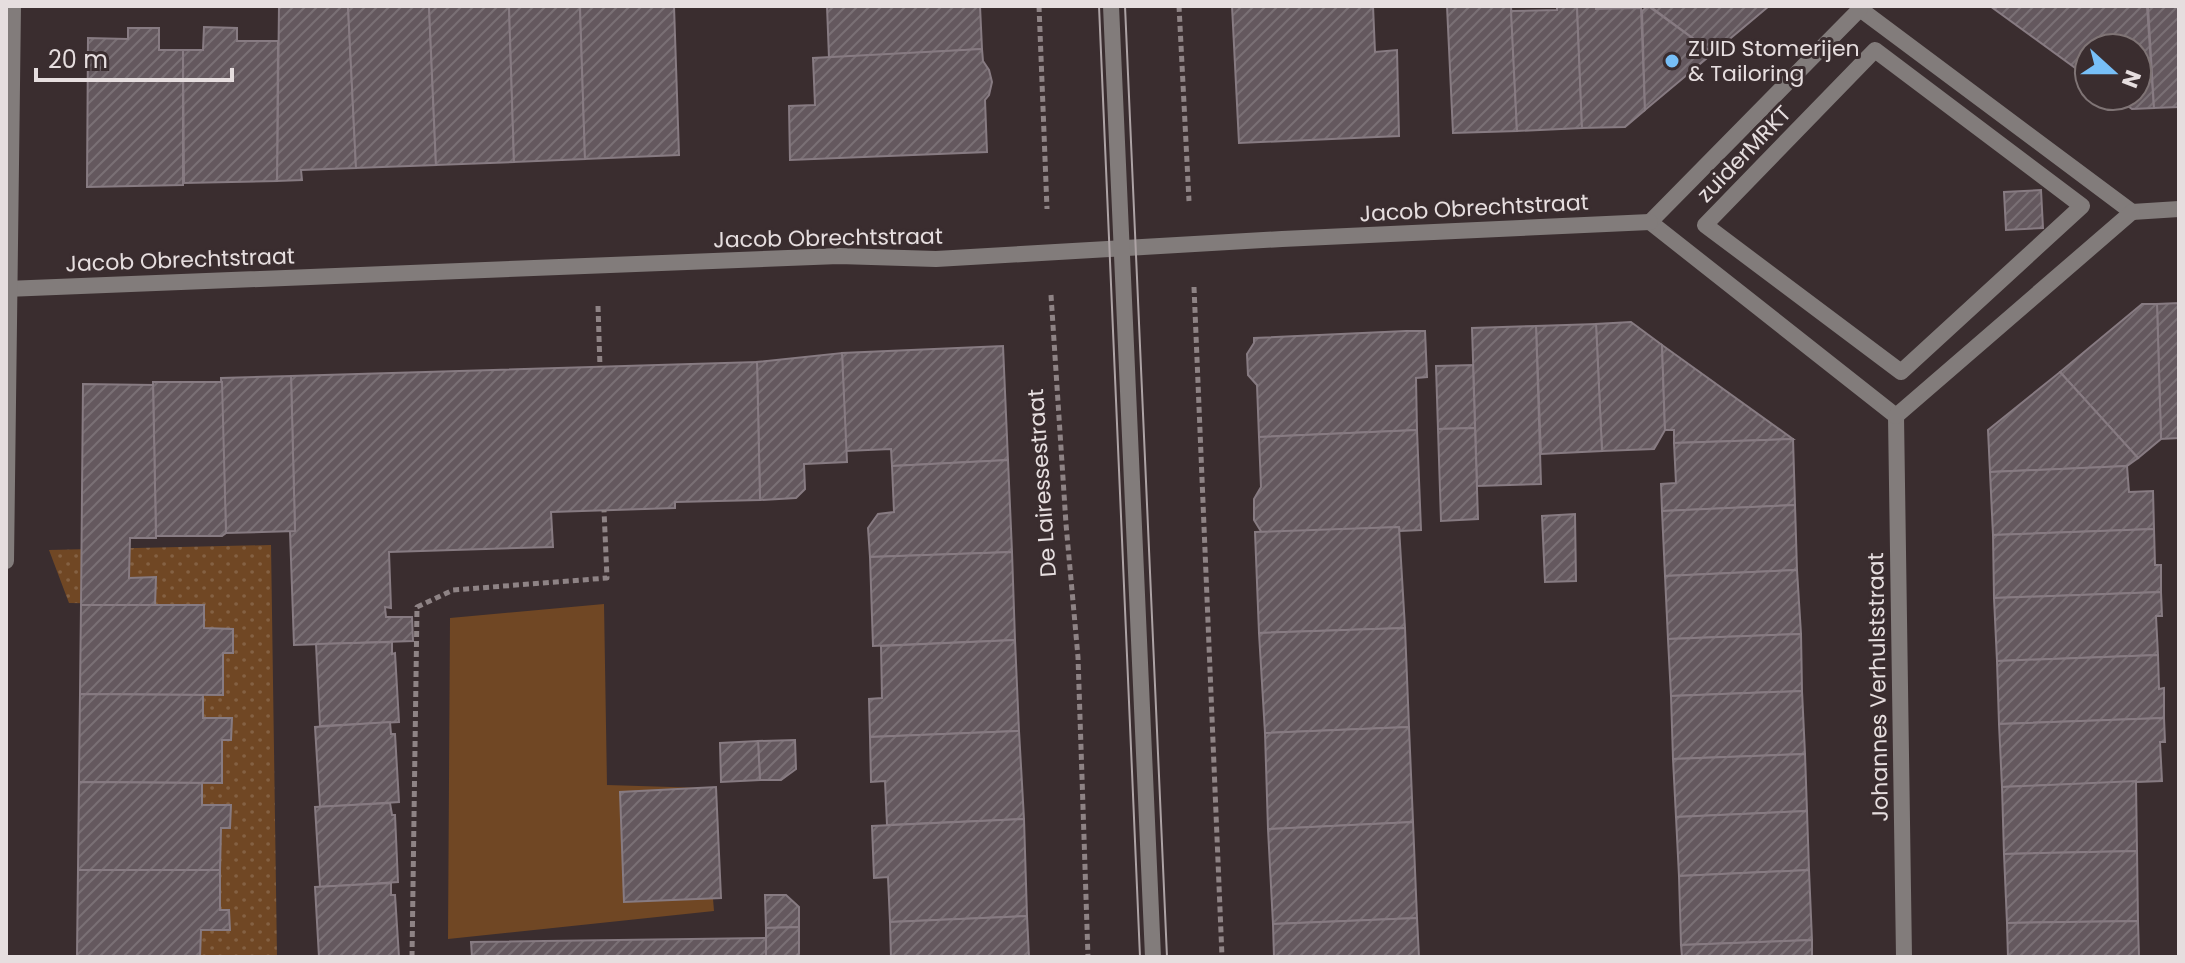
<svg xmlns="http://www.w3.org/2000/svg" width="2185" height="963" font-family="Poppins,sans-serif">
<defs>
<pattern id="grass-dots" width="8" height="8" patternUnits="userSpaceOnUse" patternTransform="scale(2)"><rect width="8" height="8" fill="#704724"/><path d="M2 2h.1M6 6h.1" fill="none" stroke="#846143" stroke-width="1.8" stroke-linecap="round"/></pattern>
<pattern id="building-hatch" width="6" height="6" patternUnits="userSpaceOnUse" patternTransform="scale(2)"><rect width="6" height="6" fill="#64585e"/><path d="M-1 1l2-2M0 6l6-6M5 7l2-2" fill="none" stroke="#7a7075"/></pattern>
</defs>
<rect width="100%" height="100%" fill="#3a2d2f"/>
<path fill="url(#grass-dots)" d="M271,545L277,957H199L203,605L69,603L49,550Z"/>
<path fill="#704724" d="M604,604L607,785L704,788L714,911L448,939L450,618Z"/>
<g fill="url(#building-hatch)" stroke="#877b82" stroke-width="2">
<path d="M279,6H348L356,168L301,170L302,180L277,181Z"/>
<path d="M348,6H429L436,165L356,168Z"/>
<path d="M429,6H509L514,162L436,165Z"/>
<path d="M509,6H580L585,159L514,162Z"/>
<path d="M580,6H674L679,155L585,159Z"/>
<path d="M827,6H980L982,49L829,58Z"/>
<path d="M1232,6H1373L1375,52L1397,50L1399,136L1239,143Z"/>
<path d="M1447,6H1511L1517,131L1453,133Z"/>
<path d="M1557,6H1577L1582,128L1517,131L1511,11L1557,10Z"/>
<path d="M1577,6H1596V9L1641,8L1645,110L1625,127L1582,128Z"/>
<path d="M1648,6L1713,53L1645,110L1642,11Z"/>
<path d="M1653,6H1769L1713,53L1651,7Z"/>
<path d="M1990,6H2147L2154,108L2132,109L2114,96H2137V48H2089V78Z"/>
<path d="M2148,6H2179V107L2154,108Z"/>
<path d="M204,27L237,28V41H278L277,181L184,183L183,50H203Z"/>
<path d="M128,28H159V50H183V185L87,187L88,38L128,39Z"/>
<path d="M982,49L983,61L989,70L992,82L989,95L985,100L987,152L790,160L789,106L815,105L813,58Z"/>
<path d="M2041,190L2043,228L2006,230L2004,192Z"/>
<path d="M2179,303V438L2161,439L2157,304Z"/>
<path d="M2142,304H2157L2161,439L2138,458L2060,372Z"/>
<path d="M1631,322L1662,345L1665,430L1654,449L1602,451L1596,324Z"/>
<path d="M1596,324L1602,451L1541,454L1536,326Z"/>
<path d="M1536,326L1541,484L1477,486L1472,328Z"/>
<path d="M1406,331H1425L1427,377L1416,378L1417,430L1259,437L1257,385L1248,375L1247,354L1254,343V338Z"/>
<path d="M1662,345L1793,439L1674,443V430H1665Z"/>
<path d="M1003,346L1008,460L892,466L891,449L846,451L842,353Z"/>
<path d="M842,353L847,462L804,464L805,489L796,498L760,500L757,362Z"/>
<path d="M757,362L760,500L675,502V508L551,512L553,547L389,552L391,608L385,607L386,617H412L413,641L294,645L290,531H295L291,376Z"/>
<path d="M1473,365L1475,428L1438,429L1436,366Z"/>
<path d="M2060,372L2138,458L2127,466L1990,472L1988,430Z"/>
<path d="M291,376L295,531L226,533L221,378Z"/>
<path d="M153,382H222L226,533L222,536H156Z"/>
<path d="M83,384L153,385L156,538H130L129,578L156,577L155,606L81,605Z"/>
<path d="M1475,428L1478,519L1441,521L1438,429Z"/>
<path d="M1417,430L1421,530L1400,531L1399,527L1262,533L1254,520V499L1261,487L1259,437Z"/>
<path d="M1793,439L1795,505L1662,511L1661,484L1676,483L1674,443Z"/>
<path d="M1008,460L1012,552L870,557L868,528L878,514L894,512L892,466Z"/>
<path d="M2127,466L2129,492L2153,491L2154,529L1993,535L1990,472Z"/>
<path d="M1795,505L1797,570L1665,576L1662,511Z"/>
<path d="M1575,514L1576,581L1545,582L1542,516Z"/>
<path d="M1399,527L1405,628L1259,633L1255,532Z"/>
<path d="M2154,529L2155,565H2161V592L1994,598L1993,535Z"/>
<path d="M1012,552L1015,640L873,646L870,557Z"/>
<path d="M1797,570L1801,634L1668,639L1665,576Z"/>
<path d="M2161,592L2162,616H2156L2158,655L1997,661L1994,598Z"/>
<path d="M81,605H204V628L233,629V653H223V695L80,694Z"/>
<path d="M1405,628L1409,727L1265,733L1259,633Z"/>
<path d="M1801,634L1802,691L1671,696L1668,639Z"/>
<path d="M1015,640L1019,731L870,737L869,699L882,698L881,646Z"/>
<path d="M392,642V654L395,653L399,722L320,726L316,644Z"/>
<path d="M2158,655L2159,689L2164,688V718L1999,724L1997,661Z"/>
<path d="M1802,691L1805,754L1673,759L1671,696Z"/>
<path d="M80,694L203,695V718H232L231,740H222V783L79,782Z"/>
<path d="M2164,718L2165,742H2160L2162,781L2002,787L1999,724Z"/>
<path d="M390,722L391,734H395L399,802L320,807L315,727Z"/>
<path d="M1409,727L1413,822L1268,829L1265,733Z"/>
<path d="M1019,731L1024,819L887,825L885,781L871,782L870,737Z"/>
<path d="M795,740L796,769L781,780H760L758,741Z"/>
<path d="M758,741L760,780L721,782L720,743Z"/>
<path d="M1805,754L1807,811L1676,817L1673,759Z"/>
<path d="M2136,781L2137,851L2004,854L2002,787Z"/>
<path d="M79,782L202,783V805H231L230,828H221L220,870H78Z"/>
<path d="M716,787L721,898L624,902L620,792Z"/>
<path d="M390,803L392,815H395L398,882L320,887L315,807Z"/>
<path d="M1807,811L1809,870L1679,876L1676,817Z"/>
<path d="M1024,819L1027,916L890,922L888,877L874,878L872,826Z"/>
<path d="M1413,822L1417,918L1273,924L1268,829Z"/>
<path d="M2137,851L2138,921L2007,923L2004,854Z"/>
<path d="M78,870H220V910H229L230,930H201L200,957H77Z"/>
<path d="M1809,870L1812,940L1681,945L1679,876Z"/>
<path d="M391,883V895H395L399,957H319L315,887Z"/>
<path d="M765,895H786L799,907V927L766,928Z"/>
<path d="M1027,916L1029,957H891L890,922Z"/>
<path d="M1417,918L1419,957H1274L1273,924Z"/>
<path d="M2138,921L2139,957H2008L2007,923Z"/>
<path d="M799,927V954L795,957H766V928Z"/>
<path d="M766,938V957H472L471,942Z"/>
<path d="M1812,940V957H1682L1681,945Z"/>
</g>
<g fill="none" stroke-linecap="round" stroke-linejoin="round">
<g stroke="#8e8385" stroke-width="5" stroke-dasharray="6 4" stroke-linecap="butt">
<path d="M1039,6L1047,209"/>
<path d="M1179,6L1189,201"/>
<path d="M1194,287L1222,957"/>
<path d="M1051,295L1066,524L1078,657L1088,957"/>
<path d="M598,306L600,367"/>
<path d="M412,957L417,607L453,590L607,578L604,510"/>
</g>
<path stroke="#827c7b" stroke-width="16" d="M1875,50L2082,206L1901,372L1705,225Z"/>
<g stroke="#827c7b" stroke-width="16">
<path d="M1860,9L2132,212"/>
<path d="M2132,212L2179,209"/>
<path d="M1650,222L1896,416"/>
<path d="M1650,222L1860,9"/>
<path d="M6,289L839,256L936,259L1282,239L1650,222"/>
<path d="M1896,416L1904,957"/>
<path d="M1896,416L2132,212"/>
<path d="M6,561L13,6"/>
</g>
<path stroke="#827c7b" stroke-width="16" d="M1111,6L1153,957"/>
<g stroke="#ada3a5" stroke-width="2">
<path d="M1099,6L1140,957"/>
<path d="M1125,6L1167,957"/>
</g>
</g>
<circle fill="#77bff7" stroke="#3a2d2f" stroke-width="3" cx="1672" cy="61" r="8"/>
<g text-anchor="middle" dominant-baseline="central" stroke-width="6" stroke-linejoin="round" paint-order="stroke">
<g font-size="22" fill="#e6dedf" stroke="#3a2d2f" text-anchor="start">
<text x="1688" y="48">ZUID Stomerijen<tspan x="1688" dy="25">&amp; Tailoring</tspan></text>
</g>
<g font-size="22" fill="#e6dedf" stroke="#3a2d2f">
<text transform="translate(1744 154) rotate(-46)">zuiderMRKT</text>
<text transform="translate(1474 208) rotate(-3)">Jacob Obrechtstraat</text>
<text transform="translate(828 238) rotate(-1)">Jacob Obrechtstraat</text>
<text transform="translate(180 260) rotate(-2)">Jacob Obrechtstraat</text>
<text transform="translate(1042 483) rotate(-94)">De Lairessestraat</text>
<text transform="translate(1878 687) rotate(-91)">Johannes Verhulststraat</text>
</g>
</g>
<rect width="2185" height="963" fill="none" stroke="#e6dedf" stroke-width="16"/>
<g transform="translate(2113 72) rotate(111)"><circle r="38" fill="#3a2d2f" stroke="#7f7475" stroke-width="2"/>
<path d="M0-6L14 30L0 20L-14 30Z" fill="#77bff7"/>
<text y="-12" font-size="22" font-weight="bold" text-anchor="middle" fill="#e6dedf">N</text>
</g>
<path d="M36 68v12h196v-12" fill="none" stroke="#e6dedf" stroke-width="4"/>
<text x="48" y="68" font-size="24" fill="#e6dedf" stroke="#3a2d2f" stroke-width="6" paint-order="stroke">20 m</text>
</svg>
